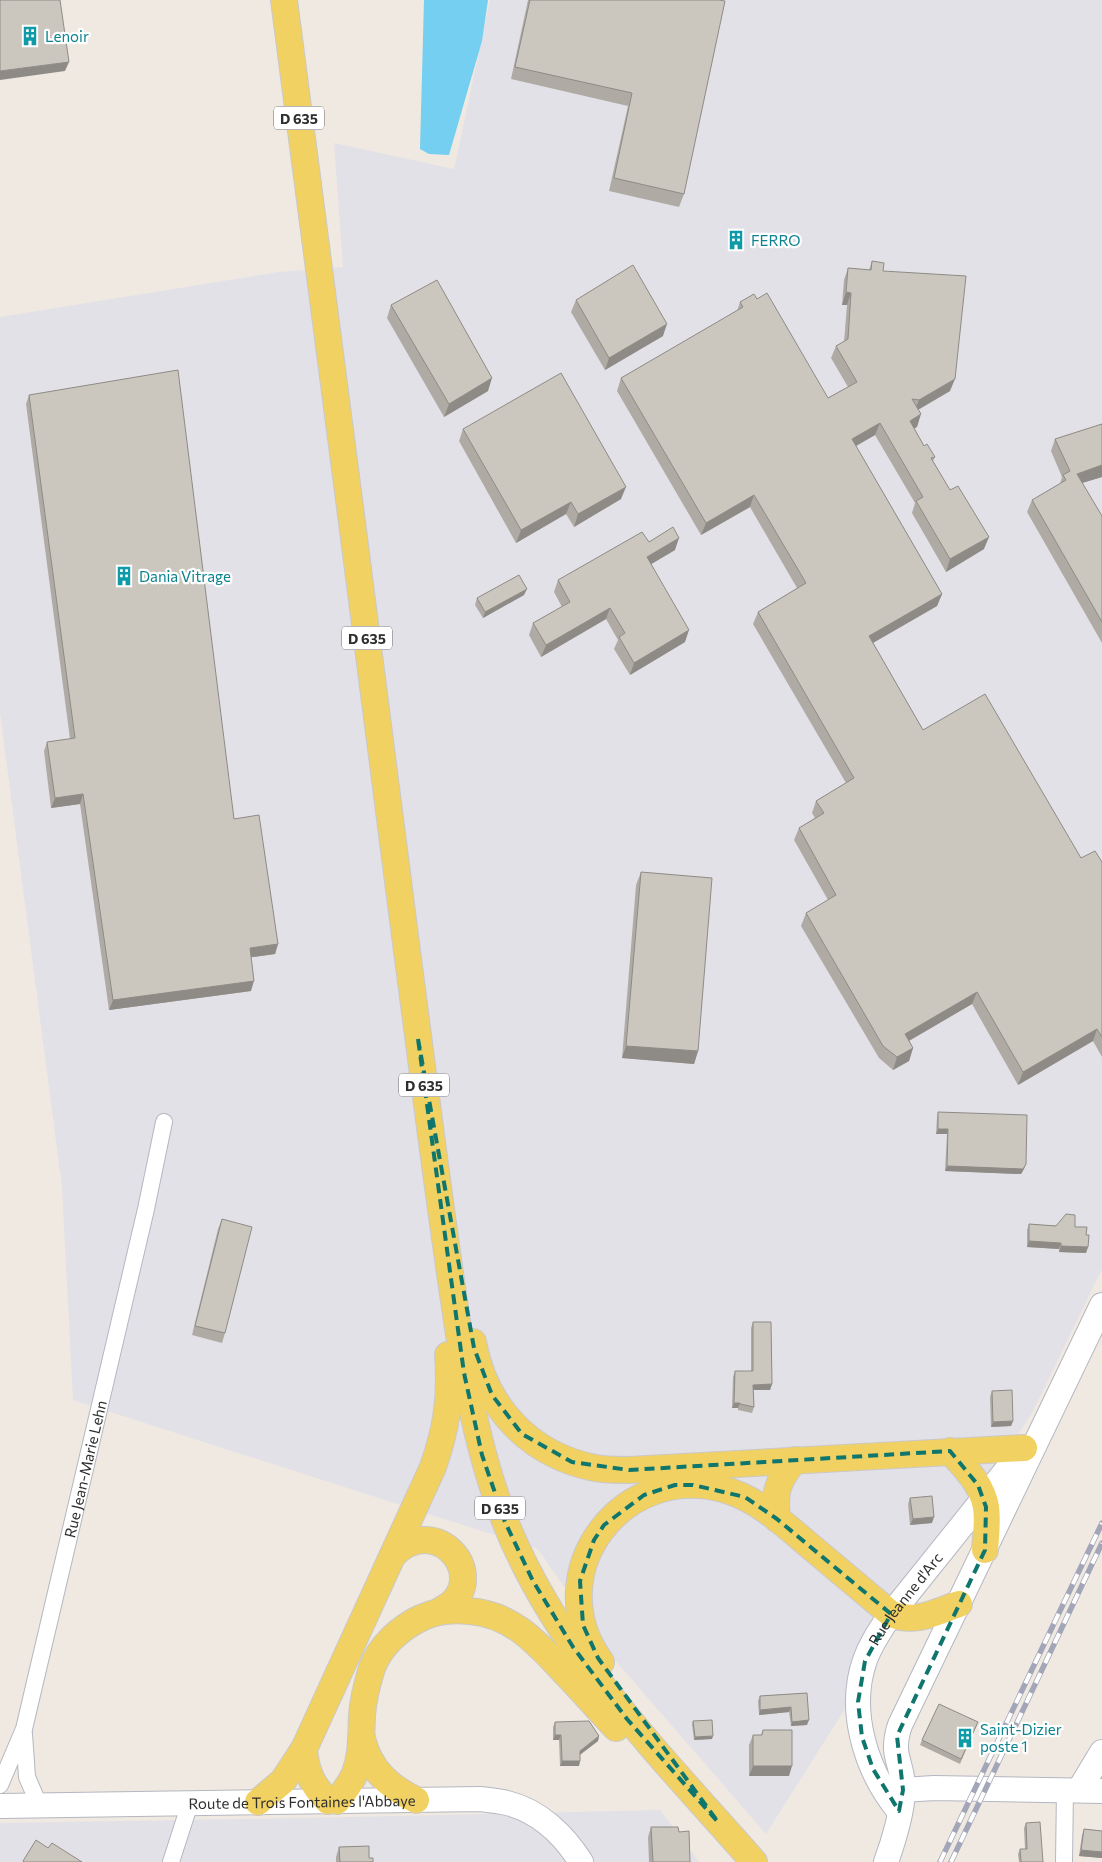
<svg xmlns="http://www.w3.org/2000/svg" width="1102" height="1862" font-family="Commissioner,sans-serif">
<rect width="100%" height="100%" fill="#efe9e1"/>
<g fill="#e3e1e8">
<path d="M490,0H1102V1269L1032,1413L766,1834L614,1659L538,1549L73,1400L62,1187L0,713V317L279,272L343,267L334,143L454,169Z"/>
<path d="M660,1810L699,1862H0V1823L353,1817Z"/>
</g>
<path fill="#75cff0" d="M424,0H488L482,41L449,155L429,154L420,149Z"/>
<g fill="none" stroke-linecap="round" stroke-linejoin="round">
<defs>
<g id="street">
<path d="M24,1734L27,1777L39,1805"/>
<path id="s1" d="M0,1785L24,1729L146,1209L164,1122"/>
<path d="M171,1862L190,1803"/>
<path d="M1064,1862L1065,1789"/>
</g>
<g id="secondary">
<path d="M903,1790L934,1788L1102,1791"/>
<path d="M1079,1790L1102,1752"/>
<path id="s2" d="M0,1806L480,1799C489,1800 499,1801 507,1803C539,1811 564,1835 581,1862"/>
<path id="s3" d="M899,1811C866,1771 847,1711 865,1660C871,1643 881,1629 891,1614L1021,1452"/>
<path d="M886,1862C893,1843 903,1810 903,1790C904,1763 889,1757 900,1725L1102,1305"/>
</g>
<g id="primary">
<path d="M284,0C325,320 368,639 408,959C421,1057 433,1154 447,1252C460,1343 471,1435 505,1521C557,1653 662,1757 754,1862"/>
<path d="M473,1342C485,1408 530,1455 595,1468C606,1470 618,1470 629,1470L1024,1448"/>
<path d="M950,1451C965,1468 982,1484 986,1507C988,1521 986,1536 985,1550"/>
<path d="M777,1519C774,1492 777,1481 795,1460"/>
<path d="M393,1555C434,1513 485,1569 453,1602C449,1606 444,1608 440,1611"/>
<path d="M601,1662C536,1573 624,1457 729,1491C760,1501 785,1525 810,1546C837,1569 864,1591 891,1614C915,1624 936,1612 959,1604"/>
<path d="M362,1738C369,1769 389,1787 416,1800"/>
<path d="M304,1749C306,1772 312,1785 328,1801"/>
<path d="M337,1801C344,1792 351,1783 355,1773C362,1754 361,1736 362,1716C363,1700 367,1684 372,1668C380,1646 400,1628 421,1618C436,1611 452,1609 469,1611C513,1614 539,1645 567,1675C584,1693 600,1711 616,1728"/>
<path d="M258,1802L283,1781L304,1749L433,1467C447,1427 451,1397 448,1355"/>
</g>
</defs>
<use href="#street" stroke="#b4b7c1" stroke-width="18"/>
<use href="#secondary" stroke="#b4b7c1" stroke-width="26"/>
<use href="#primary" stroke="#c9c9c9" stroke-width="28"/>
<use href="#street" stroke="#fff" stroke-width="16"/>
<use href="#secondary" stroke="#fff" stroke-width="24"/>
<use href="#primary" stroke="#f2d163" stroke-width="26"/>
<defs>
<g id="rail">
<path d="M940,1862L1102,1523"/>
<path d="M951,1862L1102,1543"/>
</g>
</defs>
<use href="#rail" stroke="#a3a6b8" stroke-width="5.5"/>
<use href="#rail" stroke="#fff" stroke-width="4" stroke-dasharray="11" stroke-linecap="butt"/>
</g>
<g fill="#afaba4">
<path d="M528,0H719L684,194L679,207L609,191L628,106L511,79Z"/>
<path d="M872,261L883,271L950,391L918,410L917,427L914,428L924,446L935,457L933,461L984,549L946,572L912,513L915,503L875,435L856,446L942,594L937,606L873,643L923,730L1081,858L1102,862V1057L1093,1041L1018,1085L972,1004L909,1041L913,1048L909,1061L893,1070L879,1058L801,926L806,913L828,900L794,840L799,828L815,818L812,813L816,801L846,783L753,624L758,612L797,588L750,507L701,535L617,391L621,378L737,311L740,302L828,398L848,387L831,358L836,346L844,342L847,305H842L844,280L848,268L869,270Z"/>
<path d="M576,300L663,336L605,370L571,312Z"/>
<path d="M391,305L488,391L444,417L387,318Z"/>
<path d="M29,395L234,819L278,944L275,954L251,957V991L109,1010L80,804L51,808L44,751L47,742L70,739L26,404Z"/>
<path d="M1102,424V477L1082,483L1102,516V643L1027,512L1032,500L1060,484L1062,477L1051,451L1055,439Z"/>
<path d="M463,429L621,499L574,527L566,514L516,543L459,441Z"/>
<path d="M649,542L675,550L651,564L685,642L630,675L614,649L618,640L606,619L541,657L529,635L533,623L562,607L554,592L558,580Z"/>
<path d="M524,595L483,618L475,605L477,598Z"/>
<path d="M641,872L698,1051L694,1064L622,1058L636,885Z"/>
<path d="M938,1112L1024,1169L1021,1174L945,1171L947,1134H936L937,1117Z"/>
<path d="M222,1219L225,1333L222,1343L192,1335L218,1229Z"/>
<path d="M1029,1224L1075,1227L1086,1235L1088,1247L1086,1253L1059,1252V1249L1027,1247V1230Z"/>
<path d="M753,1322L772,1384L770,1390H753L754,1407L752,1413L738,1410V1408H732L733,1377L735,1371H751V1328Z"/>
<path d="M992,1391L1013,1421L1011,1426L991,1427L990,1397Z"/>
<path d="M910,1498L932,1523L910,1525L908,1504Z"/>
<path d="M807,1693V1725L791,1726L789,1712L759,1715L758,1701L760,1696Z"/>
<path d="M693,1721L712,1739L694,1740L692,1724Z"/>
<path d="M555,1722L599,1736L598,1741L580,1755L579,1766H560L559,1740H553V1727Z"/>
<path d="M978,1722L960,1764L920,1745L922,1740Z"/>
<path d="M763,1730L789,1776H749V1745L753,1735H761Z"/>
<path d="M1026,1823L1043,1862H1019L1018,1854L1020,1849H1025L1024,1828Z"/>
<path d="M651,1827L679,1832L690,1862H649L648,1837Z"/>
<path d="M1084,1829L1102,1831V1858L1079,1856L1082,1835Z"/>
<path d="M339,1847L369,1858L373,1862H336V1857Z"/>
</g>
<g fill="#8e8b86">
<path d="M69,62L65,71L0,80V71Z"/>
<path d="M846,292L851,293L847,305H842Z"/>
<path d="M667,324L663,336L605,370L609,358Z"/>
<path d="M492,378L488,391L444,417L449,404Z"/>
<path d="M955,379L950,391L914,412L919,400Z"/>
<path d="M921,414L917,427L905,433L910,421Z"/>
<path d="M880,423L875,435L847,451L852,439Z"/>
<path d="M1102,465V477L1072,486L1077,474Z"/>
<path d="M626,487L621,499L574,527L578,514Z"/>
<path d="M754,495L750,507L701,535L706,523Z"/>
<path d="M571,502L566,514L516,543L521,530Z"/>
<path d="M989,537L984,549L946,572L950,559Z"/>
<path d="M679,538L675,550L643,569L647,557Z"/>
<path d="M527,589L524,595L483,618L485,612Z"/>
<path d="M942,594L937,606L864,648L869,636Z"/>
<path d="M610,608L606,619L541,657L546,645Z"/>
<path d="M689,630L685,642L630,675L634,663Z"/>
<path d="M83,794L80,804L51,808L55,798Z"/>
<path d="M278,944L275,954L246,958L250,948Z"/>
<path d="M254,981L251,991L109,1010L113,1000Z"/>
<path d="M977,992L972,1004L900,1046L905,1034Z"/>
<path d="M1097,1029L1093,1041L1018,1085L1023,1072Z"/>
<path d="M626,1046L698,1051L694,1064L622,1058Z"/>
<path d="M913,1048L909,1061L893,1070L897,1057Z"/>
<path d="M938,1129H948L947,1134H936Z"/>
<path d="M1026,1164L1024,1169L1021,1174L945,1171L947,1166Z"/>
<path d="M1029,1241L1061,1243L1059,1249L1027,1247Z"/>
<path d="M1061,1246L1088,1247L1086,1253L1059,1252Z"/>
<path d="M772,1384L770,1390H751L753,1385Z"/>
<path d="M734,1403H740L738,1408H732Z"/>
<path d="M1013,1421L1011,1426L991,1427L993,1422Z"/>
<path d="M934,1517L932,1523L910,1525L913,1519Z"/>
<path d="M791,1707L789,1712L759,1715L760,1710Z"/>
<path d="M809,1720L807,1725L791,1726L792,1722Z"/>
<path d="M555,1735H561L559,1740H553Z"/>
<path d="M599,1736L598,1741L578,1756L580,1751Z"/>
<path d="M713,1736L712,1739L694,1740L695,1737Z"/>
<path d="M562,1761H580L579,1766H560Z"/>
<path d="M753,1766H792L789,1776H749Z"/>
<path d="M1081,1850L1102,1852V1858L1079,1856Z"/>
</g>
<g fill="#cbc7bf" stroke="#8e8b86">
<path d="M0,0H60L69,62L0,71Z"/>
<path d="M530,0H719L725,1L684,194L614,178L632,93L515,67Z"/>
<path d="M872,261L884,263L883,271L966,276L955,379L919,400L912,399L921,414L910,421L924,446L927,444L935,457L931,458L950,490L958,486L989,537L950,559L916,501L923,497L880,423L852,439L942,594L869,636L923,730L985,694L1081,858L1095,851L1102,862V1037L1097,1029L1023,1072L977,992L905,1034L913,1048L897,1057L883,1046L806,913L836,895L799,828L824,813L816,801L854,778L758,612L806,583L754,495L706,523L621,378L743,307L740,302L754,294L757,299L767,293L828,398L857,382L836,346L848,339L851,293L846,292L848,268L871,270Z"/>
<path d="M633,265L667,324L609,358L576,300Z"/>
<path d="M437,280L492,378L449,404L391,305Z"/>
<path d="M178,370L234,819L259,815L278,944L250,948L254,981L113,1000L83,794L55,798L47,742L75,738L29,395Z"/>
<path d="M561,373L626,487L578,514L571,502L521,530L463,429Z"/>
<path d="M1102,424V465L1077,474L1102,516V622L1032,500L1066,480L1063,475L1070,471L1055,439Z"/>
<path d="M673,527L679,538L647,557L689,630L634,663L619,637L625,633L610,608L546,645L533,623L570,602L558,580L642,532L649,542Z"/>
<path d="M519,575L527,589L485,612L477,598Z"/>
<path d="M641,872L712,878L698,1051L626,1046Z"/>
<path d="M938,1112L1027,1115L1026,1164L1023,1169L947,1166L948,1129H938Z"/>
<path d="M1066,1214L1075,1215V1227H1087L1086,1235H1089L1088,1247L1061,1246V1243L1029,1241V1224L1056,1226Z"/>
<path d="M222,1219L252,1227L225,1333L195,1326Z"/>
<path d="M753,1322H771L772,1384L753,1385L754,1407L740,1404V1403H734L735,1371H753Z"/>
<path d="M1012,1390L1013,1421L993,1422L992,1391Z"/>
<path d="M932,1496L934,1517L913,1519L910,1498Z"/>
<path d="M807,1693L809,1720L792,1722L791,1707L760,1710V1696Z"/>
<path d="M939,1704L978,1722L961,1759L922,1740Z"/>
<path d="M712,1720L713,1736L695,1737L693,1721Z"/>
<path d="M589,1721L599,1736L580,1751V1761H562L561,1735H555V1722Z"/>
<path d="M763,1730H792V1766H753V1735H762Z"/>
<path d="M1040,1822L1043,1862H1021L1020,1849H1027L1026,1823Z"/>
<path d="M651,1827H678L679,1832L689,1831L690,1862H653Z"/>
<path d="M1084,1829L1102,1831V1852L1081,1850Z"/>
<path d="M36,1840L48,1848L52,1843L82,1862H24L23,1861Z"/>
<path d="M369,1846V1858H373V1862H340L339,1847Z"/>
</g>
<path fill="none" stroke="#0f766e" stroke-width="4" stroke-dasharray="10 6" stroke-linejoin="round" d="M418,1039L474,1348L492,1395L522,1434L572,1462L629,1470L950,1451L978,1485L986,1507L985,1550L897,1736L903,1790L899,1811L873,1769L862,1737L858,1702L865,1661L891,1614L777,1519L745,1497L693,1485H675L644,1495L604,1525L594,1540L580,1581L583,1625L598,1658L718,1822L627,1719L573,1647L533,1581L505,1522L482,1455L464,1373Z"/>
<defs>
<symbol id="building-bare" viewBox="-9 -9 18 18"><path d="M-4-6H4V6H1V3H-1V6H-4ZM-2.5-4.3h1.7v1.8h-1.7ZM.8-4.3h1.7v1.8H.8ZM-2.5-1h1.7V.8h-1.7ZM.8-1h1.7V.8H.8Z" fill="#0f9aa8" stroke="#fff" stroke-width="2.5" paint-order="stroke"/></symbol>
</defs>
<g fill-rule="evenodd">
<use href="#building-bare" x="16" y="22" width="28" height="28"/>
<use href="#building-bare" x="722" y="226" width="28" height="28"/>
<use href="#building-bare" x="110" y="562" width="28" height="28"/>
<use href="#building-bare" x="951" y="1724" width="28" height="28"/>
</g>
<g text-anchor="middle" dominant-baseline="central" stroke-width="4.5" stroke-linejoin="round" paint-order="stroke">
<g fill="#fff" stroke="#6d6d6d" stroke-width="1">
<rect x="274" y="106.5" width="50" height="23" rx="4"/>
<rect x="342" y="626.5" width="50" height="23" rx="4"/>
<rect x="399" y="1073.5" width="50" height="23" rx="4"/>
<rect x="475" y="1496.5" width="50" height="23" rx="4"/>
</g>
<g font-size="14" font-weight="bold" fill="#2e2e2e">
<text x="299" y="118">D 635</text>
<text x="367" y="638">D 635</text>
<text x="424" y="1085">D 635</text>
<text x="500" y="1508">D 635</text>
</g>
<g font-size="15" fill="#0d838f" stroke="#fff" text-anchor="start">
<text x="45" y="36">Lenoir</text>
<text x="751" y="240">FERRO</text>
<text x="139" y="576">Dania Vitrage</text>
<text x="980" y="1729">Saint-Dizier<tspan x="980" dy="17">poste 1</tspan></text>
</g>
<g font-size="15" fill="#2e2e2e" stroke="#fff">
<text stroke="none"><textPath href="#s1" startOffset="328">Rue Jean-Marie Lehn</textPath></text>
<text stroke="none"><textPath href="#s3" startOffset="235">Rue Jeanne d'Arc</textPath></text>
<text stroke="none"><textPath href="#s2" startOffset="302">Route de Trois Fontaines l'Abbaye</textPath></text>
</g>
</g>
</svg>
